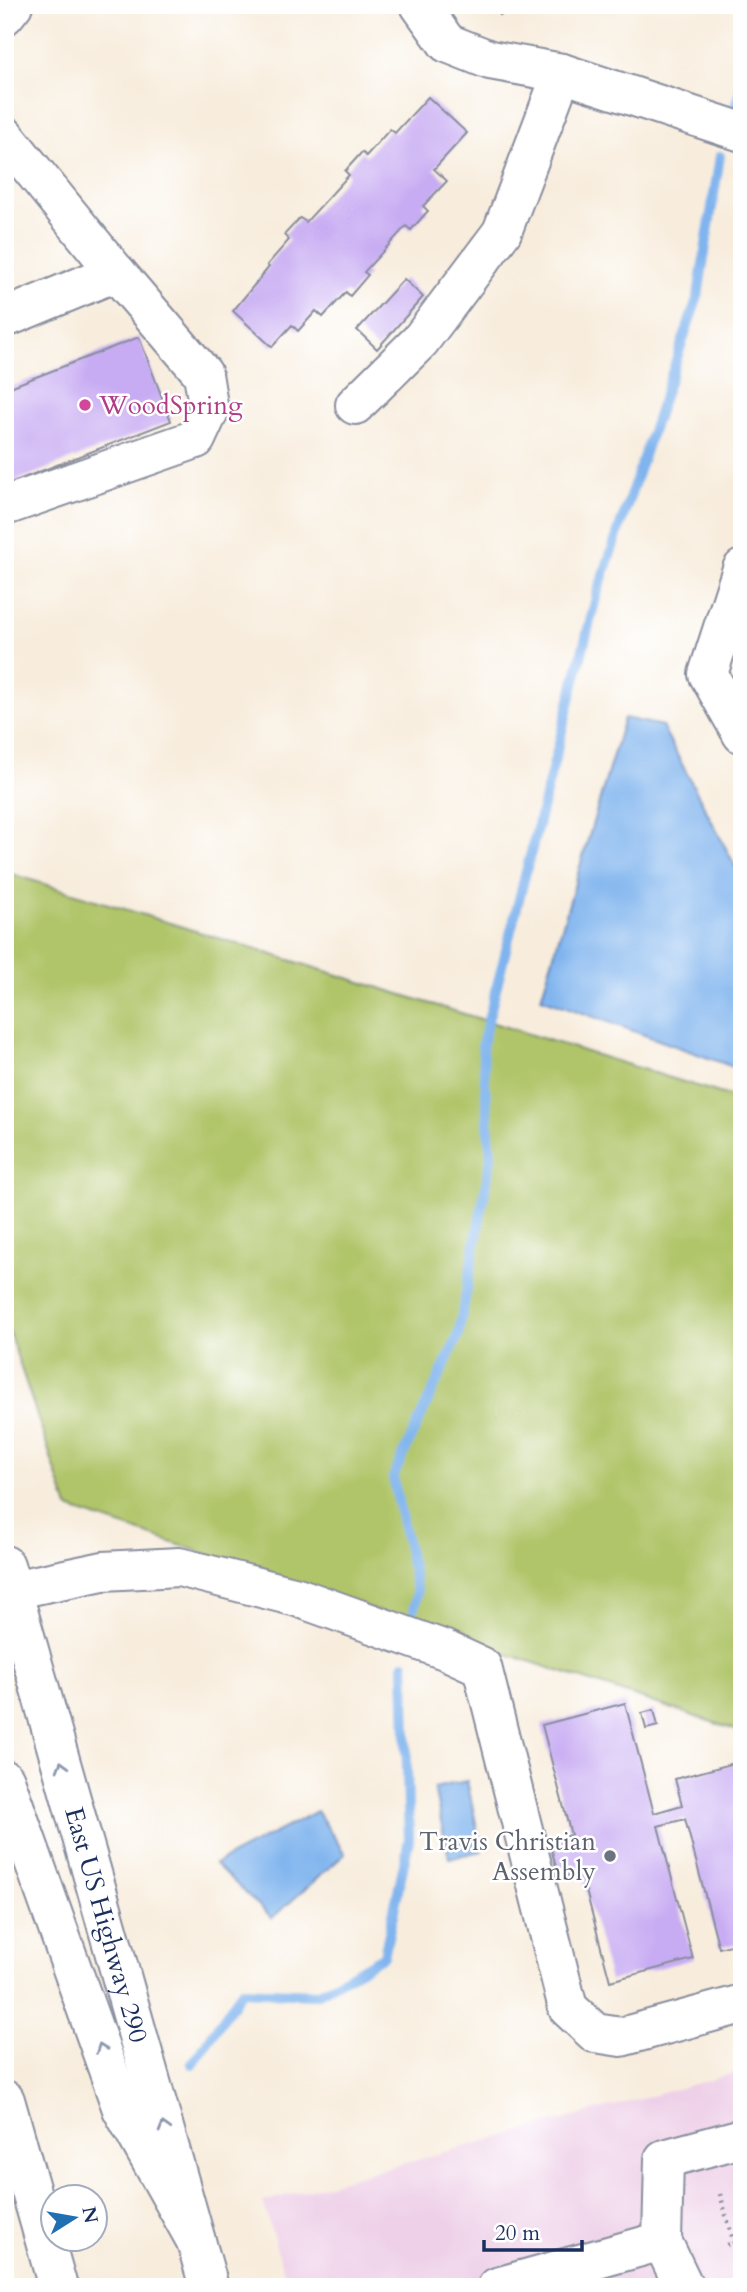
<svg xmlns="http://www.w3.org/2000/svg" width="747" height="2292" font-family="Cardo,serif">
<rect width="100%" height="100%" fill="#fff"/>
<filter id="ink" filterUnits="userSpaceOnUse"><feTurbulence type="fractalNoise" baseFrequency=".0143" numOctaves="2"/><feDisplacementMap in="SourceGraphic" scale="14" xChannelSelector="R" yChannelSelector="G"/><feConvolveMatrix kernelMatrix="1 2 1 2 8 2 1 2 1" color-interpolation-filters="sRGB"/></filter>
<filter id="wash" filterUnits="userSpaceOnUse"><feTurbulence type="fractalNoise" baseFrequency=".00686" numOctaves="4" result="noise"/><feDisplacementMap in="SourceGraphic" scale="28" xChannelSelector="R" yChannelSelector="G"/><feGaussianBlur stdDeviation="1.57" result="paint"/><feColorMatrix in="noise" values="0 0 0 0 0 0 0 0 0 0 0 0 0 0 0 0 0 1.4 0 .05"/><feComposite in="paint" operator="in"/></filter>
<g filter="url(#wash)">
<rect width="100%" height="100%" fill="#f8eddd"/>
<path fill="#eed0e8" d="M742,2071V2287H288L263,2202Z"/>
<path fill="#b0c569" stroke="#667a64" stroke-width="2" d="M5,872L742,1100V1732L68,1508L5,1320Z"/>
<g fill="#7fb4ee" stroke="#4d72a6" stroke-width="2">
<path d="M624,718L662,726L742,879V1070L541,998Z"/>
<path d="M467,1781L482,1851L449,1858L434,1788Z"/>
<path d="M317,1811L345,1854L272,1918L215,1864Z"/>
</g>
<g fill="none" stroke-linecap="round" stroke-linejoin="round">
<g stroke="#7fb4ee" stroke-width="10">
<path d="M736,104L742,86"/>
<path d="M414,1610L417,1592L393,1477L458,1336L491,1158L482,1044L597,594L698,296L720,156"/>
<path d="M192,2064L242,1991L317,1994L384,1956L409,1840L404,1664"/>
</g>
</g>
<g id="blocks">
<g fill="#c8acf3">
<path d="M481,5H515L500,15L498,12L483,8Z"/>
<path d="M428,97L467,133L434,169L447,181L423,206L428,211L426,213L411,230L406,226L364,272L368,275L350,296L346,292L323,317L316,311L298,331L292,325L272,347L233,311L269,267L267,265L289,240L284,235L300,218L306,222L349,175L345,171L362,152L366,156L390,129L395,133Z"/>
<path d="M404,279L423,297L377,349L357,330Z"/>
<path d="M139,337L171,421L5,485V389Z"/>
<path d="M625,1703L654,1813L682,1805L675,1779L742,1761V1942L719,1948L685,1819L658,1826L693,1959L610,1981L581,1872L559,1878L549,1840L571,1835L542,1725Z"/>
<path d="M654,1710L658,1726L646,1729L642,1713Z"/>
</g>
</g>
</g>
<g filter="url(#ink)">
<use href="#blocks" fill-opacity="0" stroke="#8a8e9e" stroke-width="2"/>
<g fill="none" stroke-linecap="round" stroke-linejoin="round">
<defs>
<g id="minor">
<path d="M420,5L447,43L490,60L562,73L742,132"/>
<path d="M5,15L13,5"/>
<path d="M5,136L122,280"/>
<path d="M5,318L116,272L203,374L209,411L196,439L5,506"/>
<path d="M355,405L420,341L502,232L562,73"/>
<path d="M742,569L708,674L742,734"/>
<path d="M12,1590L103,1571L179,1567L297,1597L445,1650L482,1667L568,2008L595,2033L621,2037L742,2004"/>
<path d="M497,2287L662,2241"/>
<path d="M684,2287L662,2241L664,2159L742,2138"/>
</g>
<g id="major">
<path id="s1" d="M5,1565L209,2287"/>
</g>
<g id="highway">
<path d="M5,1780L122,2109L196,2241"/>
<path d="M5,2100L58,2287"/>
</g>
</defs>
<use href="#minor" stroke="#8a8e9e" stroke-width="42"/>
<use href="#major" stroke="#8a8e9e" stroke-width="42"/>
<use href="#highway" stroke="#8a8e9e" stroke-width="42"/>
<path stroke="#8a8e9e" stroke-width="4.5" stroke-dasharray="2 5" stroke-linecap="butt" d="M720,2194L734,2243L724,2246"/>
<use href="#minor" stroke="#fff" stroke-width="38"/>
<use href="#major" stroke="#fff" stroke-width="38"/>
<use href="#highway" stroke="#fff" stroke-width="38"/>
</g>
<defs><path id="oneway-chevron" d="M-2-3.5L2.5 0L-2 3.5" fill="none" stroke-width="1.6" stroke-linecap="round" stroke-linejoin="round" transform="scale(1.75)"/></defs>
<g stroke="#8d97ae">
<use href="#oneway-chevron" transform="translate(62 1766) rotate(-106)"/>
<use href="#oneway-chevron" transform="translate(101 2048) rotate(-110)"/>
<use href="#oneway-chevron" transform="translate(164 2127) rotate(-106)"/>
</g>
</g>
<circle fill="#d1479c" stroke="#fff" stroke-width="2.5" cx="85" cy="405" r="7"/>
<circle fill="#6b7280" stroke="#fff" stroke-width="2.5" cx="610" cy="1856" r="7"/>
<g text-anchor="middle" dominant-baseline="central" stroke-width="5" stroke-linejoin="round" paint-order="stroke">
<g font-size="26" fill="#b23c85" stroke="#fff" text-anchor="start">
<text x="99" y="405">WoodSpring</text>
</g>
<g font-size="26" fill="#5b616d" stroke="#fff" text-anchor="end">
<text x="596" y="1841">Travis Christian<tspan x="596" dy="30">Assembly</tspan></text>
</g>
<g font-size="26" fill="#1b2f5e" stroke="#fff">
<text stroke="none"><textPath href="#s1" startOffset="374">East US Highway 290</textPath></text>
</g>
</g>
<rect width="747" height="2292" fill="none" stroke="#fff" stroke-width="28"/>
<g transform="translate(74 2218) rotate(79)"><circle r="33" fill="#ffffff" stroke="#a4acbf" stroke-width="2"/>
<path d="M0-5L12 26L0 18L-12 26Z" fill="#1f6fb2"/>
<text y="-10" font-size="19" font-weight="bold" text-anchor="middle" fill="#1b2f5e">N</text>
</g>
<path d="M484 2240v10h98v-10" fill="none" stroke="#1b2f5e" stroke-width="3.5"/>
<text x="495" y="2240" font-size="21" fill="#1b2f5e" stroke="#ffffff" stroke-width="5" paint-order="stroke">20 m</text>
</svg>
